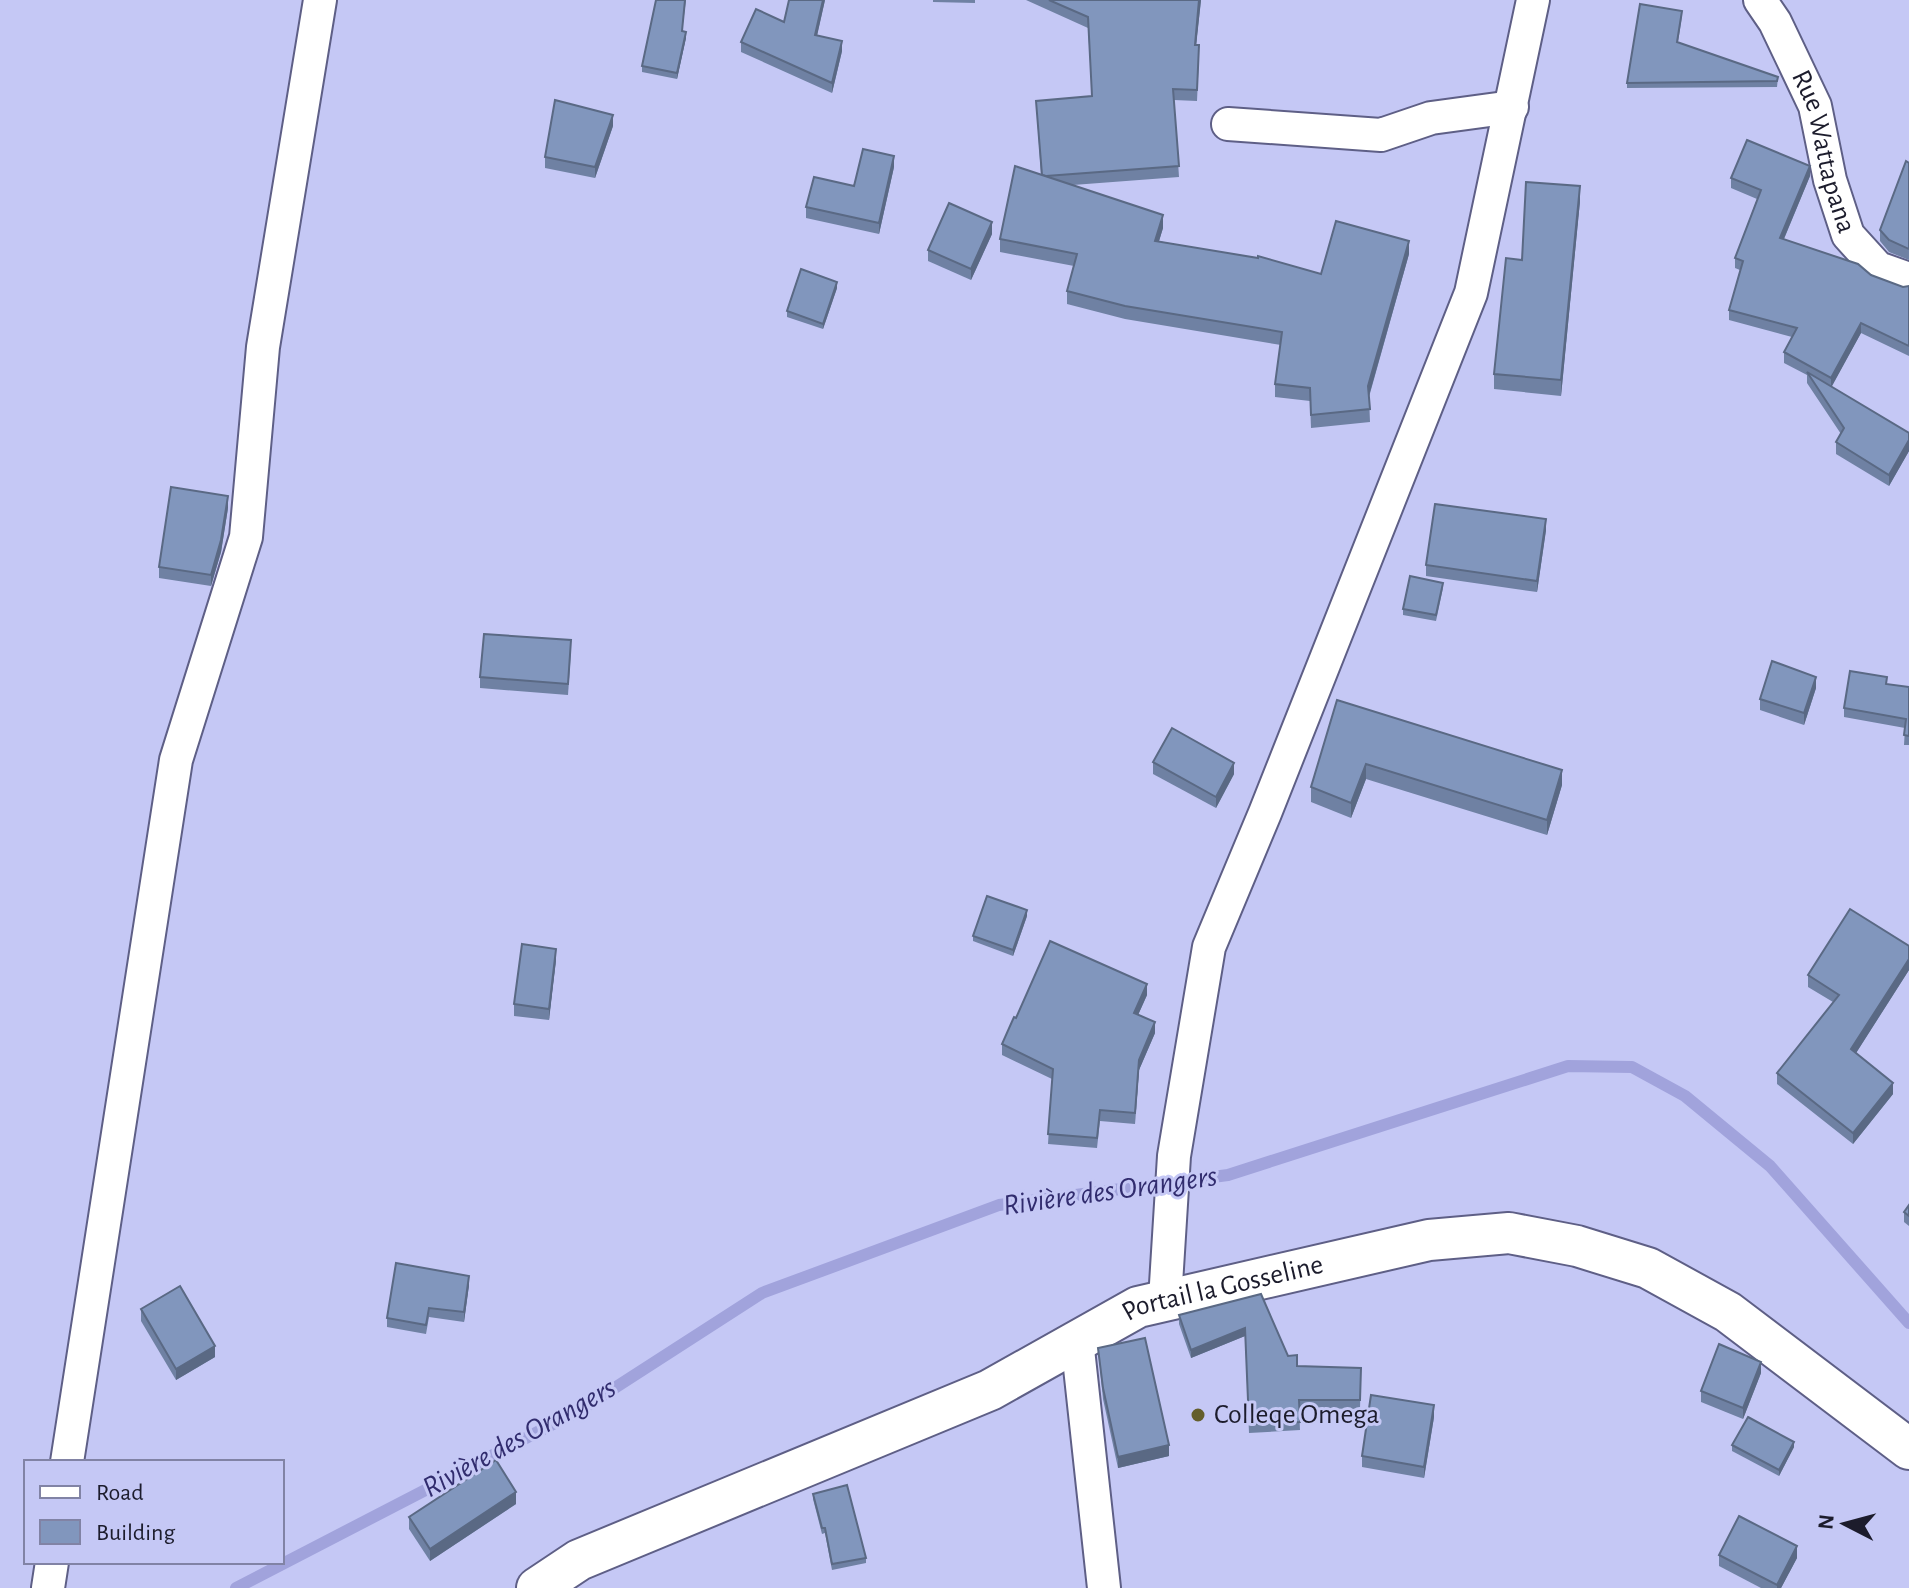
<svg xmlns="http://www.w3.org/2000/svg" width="1909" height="1588" font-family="'Alegreya Sans',sans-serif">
<rect width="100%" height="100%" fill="#c5c8f5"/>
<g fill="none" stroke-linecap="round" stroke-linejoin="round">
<path stroke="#a1a3dc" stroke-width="12" d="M236,1588L582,1409L762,1293L999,1205L1228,1175L1568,1066L1632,1067L1685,1096L1770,1166L1909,1323"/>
<defs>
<g id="minor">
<path id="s1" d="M1760,0L1775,22L1815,106L1830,180L1848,235L1878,268L1909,279"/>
<path d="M1228,124L1381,135L1431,118L1512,107"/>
<path d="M1165,1300L1174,1156L1209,947L1265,813L1471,293L1533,0"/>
<path d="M1077,1340L1104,1588"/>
<path d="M67,1462L176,760L246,537L263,347L320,0"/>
<path d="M48,1588L52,1562"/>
</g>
<g id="tertiary">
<path id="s2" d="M537,1588L579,1560L990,1390L1138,1307L1429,1240L1509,1233L1577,1246L1648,1268L1728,1312L1909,1449"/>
</g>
</defs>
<use href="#minor" stroke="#5e5f86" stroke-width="36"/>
<use href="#tertiary" stroke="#5e5f86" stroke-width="44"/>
<use href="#minor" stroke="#fff" stroke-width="32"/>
<use href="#tertiary" stroke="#fff" stroke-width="40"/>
</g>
<g fill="#6f81a3">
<path d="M656,0H686L682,31L686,38L677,79L642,72V66Z"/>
<path d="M789,0H825L817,35L842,51L832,93L741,52V42L784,22Z"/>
<path d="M933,0H975V3L933,2Z"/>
<path d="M1026,0H1201L1196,45L1199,56L1197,101L1174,100L1179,177L1073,185L1163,228L1159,241L1321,274L1409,254L1369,397L1370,422L1311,428L1310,401L1275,397V384L1281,345L1125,319L1067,304V291L1074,266L1000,252V239L1041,175L1036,101L1092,96L1088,28Z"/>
<path d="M1682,16L1678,42L1778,77L1777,87L1627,88V83Z"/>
<path d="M613,126L595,178L545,168V157Z"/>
<path d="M1909,163V260L1889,252L1880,241V230Z"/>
<path d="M894,167L879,234L806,218V207L854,186Z"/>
<path d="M1810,176L1784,239L1871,275L1903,287L1909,286V356L1861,333L1831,387L1909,433V451L1889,486L1836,454V442L1841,434L1807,383V375L1784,363V352L1792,337L1729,320V310L1740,270L1735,268V258L1757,199L1731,188V178Z"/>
<path d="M1580,201L1561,396L1494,389V374L1522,260Z"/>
<path d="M992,234L971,280L928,261V250Z"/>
<path d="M837,288L823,329L787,317V311Z"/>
<path d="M228,508L221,552L211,586L159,578V567Z"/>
<path d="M1546,530L1537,592L1426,576V565Z"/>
<path d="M1443,588L1436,621L1403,615V609Z"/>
<path d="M571,651L568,695L480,688V677Z"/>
<path d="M1887,684L1909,687V745H1904L1905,728L1844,717V708Z"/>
<path d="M1816,688L1804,725L1760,710V699Z"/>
<path d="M1337,700L1562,785L1547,835L1366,779L1351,818L1311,802V787Z"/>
<path d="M1153,762L1234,774L1216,808L1153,774Z"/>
<path d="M1027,916L1013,956L973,941V936Z"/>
<path d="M1909,946V970L1856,1053L1893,1094L1853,1144L1777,1084V1073L1833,1002L1808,987V975Z"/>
<path d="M556,960L549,1020L514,1016V1004Z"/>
<path d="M1147,995L1138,1015L1155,1033L1139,1070L1135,1124L1100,1121L1097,1148L1048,1144L1052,1079L1002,1055V1044L1016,1018Z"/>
<path d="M1909,1205V1226L1904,1222V1212Z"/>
<path d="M469,1285L464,1322L429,1317L426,1334L387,1327V1318Z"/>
<path d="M1261,1294L1288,1356L1297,1366L1361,1368L1360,1409L1299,1408L1300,1430L1249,1433L1245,1336L1191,1358L1179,1324V1315Z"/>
<path d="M141,1309L215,1357L176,1380L141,1321Z"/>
<path d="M1098,1348L1169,1456L1118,1468L1103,1399Z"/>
<path d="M1761,1373L1743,1419L1701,1402V1391Z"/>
<path d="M1434,1417L1424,1478L1362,1467V1456Z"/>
<path d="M1732,1445L1794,1447L1779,1476L1732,1451Z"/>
<path d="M813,1494L866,1558V1563L832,1570L825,1533L822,1534L813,1499Z"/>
<path d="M516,1504L430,1561L409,1529V1517Z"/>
<path d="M1719,1555L1797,1558L1781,1588H1761L1719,1566Z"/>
</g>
<g fill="#5a6984">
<path d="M823,0H825L815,45V35Z"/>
<path d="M1199,0H1201L1195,56V45Z"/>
<path d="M686,32V38L677,79V73Z"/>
<path d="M842,41V51L832,93V83Z"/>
<path d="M613,115V126L595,178V167Z"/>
<path d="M894,156V167L879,234V223Z"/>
<path d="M1810,166V176L1780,248V238Z"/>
<path d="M1580,186V201L1561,396V380Z"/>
<path d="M1163,215V228L1155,254V241Z"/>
<path d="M992,222V234L971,280V269Z"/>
<path d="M1409,241V254L1368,399V386Z"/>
<path d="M837,282V288L823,329V324Z"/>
<path d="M1861,323V333L1831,388V378Z"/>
<path d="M1909,440V451L1889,486V475Z"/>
<path d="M228,496V508L221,552L211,586V575Z"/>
<path d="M1546,519V530L1537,592V581Z"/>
<path d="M1816,677V688L1804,725V713Z"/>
<path d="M1234,763V774L1216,808V797Z"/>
<path d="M1366,764V779L1351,818V803Z"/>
<path d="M1562,770V785L1547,835V820Z"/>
<path d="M1027,910V916L1013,956V950Z"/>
<path d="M556,949V960L549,1020V1009Z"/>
<path d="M1909,959V970L1851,1061V1049Z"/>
<path d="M1147,984V995L1134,1024V1013Z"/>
<path d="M1155,1022V1033L1139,1070L1135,1124L1139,1060Z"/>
<path d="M1893,1083V1094L1853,1144V1133Z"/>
<path d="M469,1276V1285L464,1322V1312Z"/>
<path d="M1245,1328V1336L1191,1358V1350Z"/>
<path d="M215,1346V1357L176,1380V1369Z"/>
<path d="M1761,1362V1373L1743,1419V1408Z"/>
<path d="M1434,1405V1417L1424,1478V1467Z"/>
<path d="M1794,1442V1447L1779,1476V1470Z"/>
<path d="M1169,1445V1456L1118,1468V1457Z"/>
<path d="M516,1492V1504L430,1561V1549Z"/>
<path d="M1797,1546V1558L1781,1588H1777V1585Z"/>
</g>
<g fill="#8196bd" stroke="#5a6984" stroke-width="2">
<path d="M656,0H685L682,31L686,32L677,73L642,66Z"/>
<path d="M789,0H823L815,35L842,41L832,83L741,42L756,9L784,22Z"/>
<path d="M1049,0H1199L1195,45H1199L1197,90L1173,89L1179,166L1046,176L1042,175L1036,101L1092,96L1088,17Z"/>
<path d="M1640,4L1682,11L1677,42L1778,77L1777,81L1627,83Z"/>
<path d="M555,100L613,115L595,167L545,157Z"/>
<path d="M1747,140L1810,166L1780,238L1858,264L1871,275L1903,287L1909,286V346L1861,323L1831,378L1784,352L1797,328L1729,310L1743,261L1735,258L1761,190L1731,178Z"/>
<path d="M863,149L894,156L879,223L806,207L814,177L854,186Z"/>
<path d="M1906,161L1909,163V249L1889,240L1880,230Z"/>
<path d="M1015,166L1163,215L1155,241L1258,258V256L1321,274L1336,221L1409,241L1368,386L1370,409L1311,415L1310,388L1275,384L1282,332L1125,306L1067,291L1077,254L1000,239Z"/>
<path d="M1526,182L1580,186L1561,380L1494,374L1506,258L1522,260Z"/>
<path d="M949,203L992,222L971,269L928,250Z"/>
<path d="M801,269L837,282L823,324L787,311Z"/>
<path d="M1807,372L1909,433V440L1889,475L1836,442L1844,428Z"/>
<path d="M171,487L228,496L221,540L211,575L159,567Z"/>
<path d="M1435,504L1546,519L1537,581L1426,565Z"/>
<path d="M1410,576L1443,583L1436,615L1403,609Z"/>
<path d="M484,634L571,640L568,684L480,677Z"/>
<path d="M1772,661L1816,677L1804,713L1760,699Z"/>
<path d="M1850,671L1887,677L1886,684L1909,687V736L1904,735L1906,719L1844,708Z"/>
<path d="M1337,700L1562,770L1547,820L1366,764L1351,803L1311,787Z"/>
<path d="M1172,728L1234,763L1216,797L1153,762Z"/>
<path d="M987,896L1027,910L1013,950L973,936Z"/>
<path d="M1850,909L1909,946V959L1851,1049L1893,1083L1853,1133L1777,1073L1839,995L1808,975Z"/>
<path d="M1050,941L1147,984L1134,1013L1155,1022L1139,1060L1135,1113L1100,1110L1097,1138L1048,1134L1053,1069L1002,1044L1014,1017L1016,1018Z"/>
<path d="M522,944L556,949L549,1009L514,1004Z"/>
<path d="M1909,1205V1216L1904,1212Z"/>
<path d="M396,1263L469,1276L464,1312L429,1308L426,1325L387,1318Z"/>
<path d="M180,1286L215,1346L176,1369L141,1309Z"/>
<path d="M1261,1294L1288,1356L1297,1355V1366L1361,1368L1360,1400H1299L1300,1422L1249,1424L1245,1328L1191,1350L1179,1315Z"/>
<path d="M1145,1338L1169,1445L1118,1457L1103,1388L1098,1348Z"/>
<path d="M1719,1344L1761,1362L1743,1408L1701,1391Z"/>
<path d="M1371,1395L1434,1405L1424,1467L1362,1456Z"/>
<path d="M1748,1417L1794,1442L1779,1470L1732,1445Z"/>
<path d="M496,1460L516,1492L430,1549L409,1517Z"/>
<path d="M847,1485L866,1558L832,1564L825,1528H822L813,1494Z"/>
<path d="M1739,1516L1797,1546L1777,1585L1719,1555Z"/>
</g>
<circle fill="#645e2b" stroke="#c5c8f5" stroke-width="3" cx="1198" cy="1415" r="8"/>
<g text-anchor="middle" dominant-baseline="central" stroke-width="6" stroke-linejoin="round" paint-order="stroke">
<g font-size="28" fill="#1c1c2c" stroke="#c5c8f5">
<text stroke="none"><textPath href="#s1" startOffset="166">Rue Wattapana</textPath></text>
<text stroke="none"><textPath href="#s2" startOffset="752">Portail la Gosseline</textPath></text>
</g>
<g font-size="28" fill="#1c1c2c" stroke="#c5c8f5" text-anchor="start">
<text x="1214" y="1415">Colleqe Omega</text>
</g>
<g font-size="30" font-style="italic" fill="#312c6e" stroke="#c5c8f5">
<text transform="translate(1110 1191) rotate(-8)">Rivière des Orangers</text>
<text transform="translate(519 1438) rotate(-29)">Rivière des Orangers</text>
</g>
</g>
<rect x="24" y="1460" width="260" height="104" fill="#c5c8f5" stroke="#8183a5" stroke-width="2"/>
<rect x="40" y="1486" width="40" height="12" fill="#ffffff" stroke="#8183a5" stroke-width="2"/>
<text x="96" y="1500" font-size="24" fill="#1c1c2c">Road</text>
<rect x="40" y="1520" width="40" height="24" fill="#8196bd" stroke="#8183a5" stroke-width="2"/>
<text x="96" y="1540" font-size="24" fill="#1c1c2c">Building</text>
<g transform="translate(1845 1524) rotate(276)" stroke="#c5c8f5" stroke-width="6" paint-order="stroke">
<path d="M0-6L14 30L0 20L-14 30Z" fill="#1c1c2c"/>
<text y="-12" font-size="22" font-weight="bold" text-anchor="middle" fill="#1c1c2c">N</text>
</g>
</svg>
